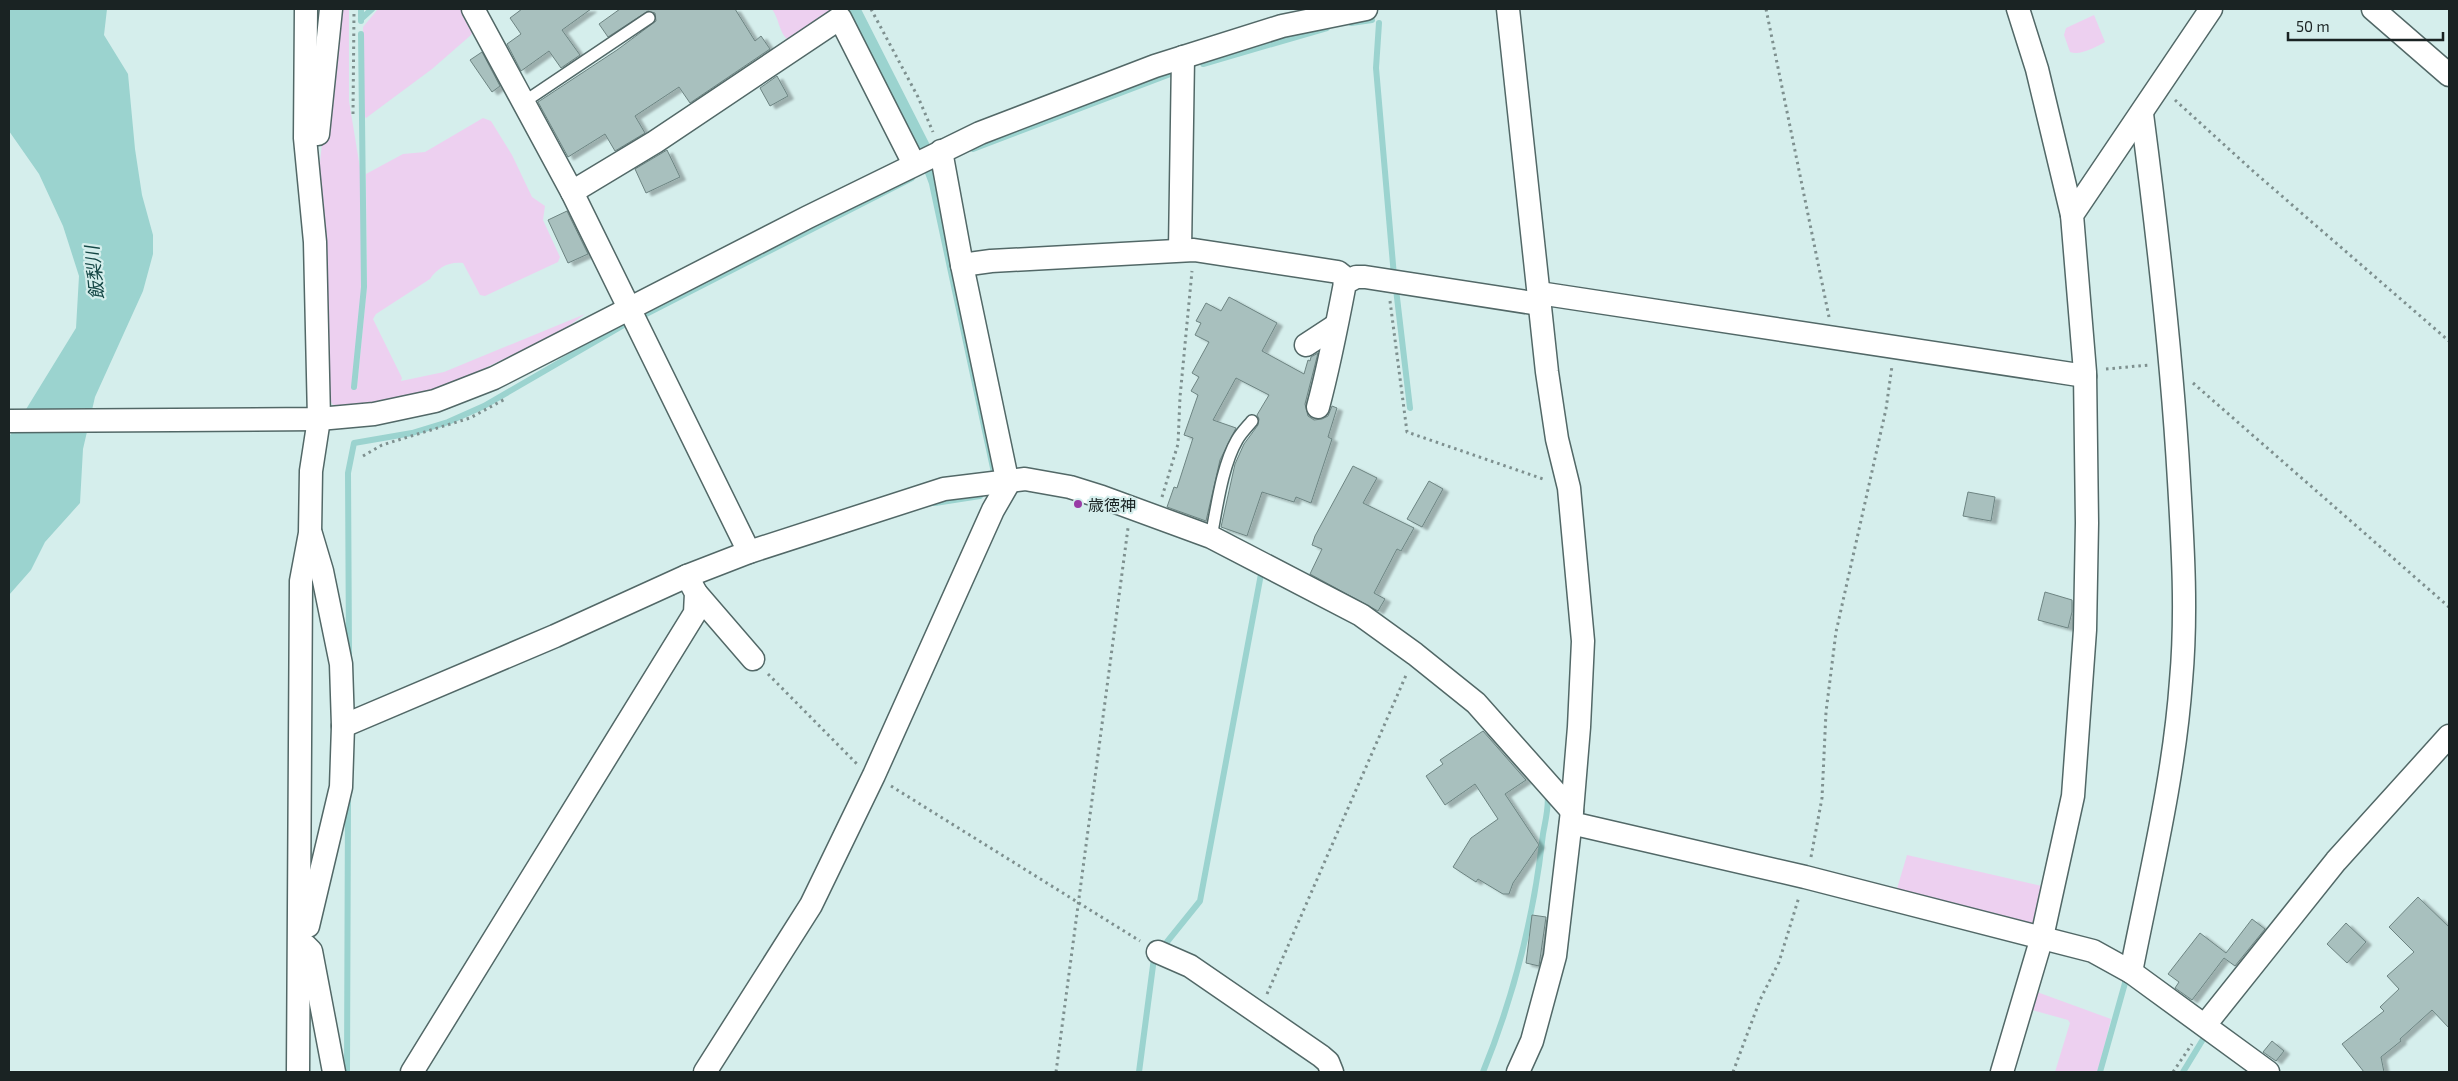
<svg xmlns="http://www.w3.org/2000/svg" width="2458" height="1081" font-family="'Exo 2','Noto Sans JP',sans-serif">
<defs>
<filter id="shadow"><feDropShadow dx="5.5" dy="3" stdDeviation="1" flood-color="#0004"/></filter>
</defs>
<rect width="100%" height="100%" fill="#d5eeec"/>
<g fill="#edd0f0">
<path d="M336,9H349V101L361,174L363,287L352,387L358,388L357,386L367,286L366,174L403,154L425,152L483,118L491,121L512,155L532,197L545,206L543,220L560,257L558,262L485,296L480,295L463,263C449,261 437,268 430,279L376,314L373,319L402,378L401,381L444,372L585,314L562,331L454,383L425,392L377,403L338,407L332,404L330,399L319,172Z"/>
<path d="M378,9H465L474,29L471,35L432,69L366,118L364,116L363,27Z"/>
<path d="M772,9H831V14L789,41C778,32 780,20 772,9Z"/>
<path d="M2094,15L2105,42C2096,47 2080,56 2070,52L2064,35L2066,28Z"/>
<path d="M1907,855L2046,887L2036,928L1896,892Z"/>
<path d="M2037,992L2111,1019L2098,1072H2055L2070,1023L2068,1020L2032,1010L2031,1007Z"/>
</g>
<g fill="#9bd3cf">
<path d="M9,9H107L104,35L128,74L135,149L142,195L153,235V254L143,291L95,397L83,449L80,503L45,542L31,570L9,595V437L76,328L79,276L63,226L39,174L9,131Z"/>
<path d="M847,9H861L929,143L936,165L998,472L991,473L929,184L913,141Z"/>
</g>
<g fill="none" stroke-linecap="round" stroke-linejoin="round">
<g stroke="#9bd3cf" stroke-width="6">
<path d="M361,19L372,9"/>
<path d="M361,21V9"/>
<path d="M1351,23L1372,20"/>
<path d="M1379,23L1376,68L1394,276"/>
<path d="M1203,64L1327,28"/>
<path d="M973,149L1173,73"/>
<path d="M1396,289L1410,408"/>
<path d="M644,315L912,178"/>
<path d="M354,387L364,287L361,34"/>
<path d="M935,503L980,496"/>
<path d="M349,654L348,473L354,443L412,433L448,422L484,406L629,322"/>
<path d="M347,1072L348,799"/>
<path d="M1139,1072L1154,958L1200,901L1261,574"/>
<path d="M1483,1072C1514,996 1534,916 1543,834C1545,822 1550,804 1547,793"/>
<path d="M2100,1072L2127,976"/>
<path d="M2183,1072L2205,1036"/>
</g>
</g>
<g fill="#a8c0be" stroke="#6d8482" filter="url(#shadow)">
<path d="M522,9H591L562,30L580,55L561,68L549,51L521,71L507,44L521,34L510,18Z"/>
<path d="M620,9H735L755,41L761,36L770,49L690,103L679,87L635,116L645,133L615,151L605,134L568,157L538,102L617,50L656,21L655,13L648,11L608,37L599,24Z"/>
<path d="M482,52L500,86L492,92L470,60Z"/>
<path d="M777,76L788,96L770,106L760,88Z"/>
<path d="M667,150L680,177L646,193L635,169Z"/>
<path d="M567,211L588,254L568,263L548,220Z"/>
<path d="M1229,297L1277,323L1262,351L1304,374L1308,360L1310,361L1311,357L1318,353L1305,404L1308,416L1314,420L1322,419L1328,416L1332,406L1337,408L1328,437L1332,439L1311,503L1296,497L1294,502L1262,492L1247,536L1221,527L1235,464L1244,444L1258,425L1259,419L1257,415L1269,395L1236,378L1213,420L1236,428L1220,460L1206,521L1167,507L1174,487L1177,488L1193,438L1184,435L1198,395L1191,391L1199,377L1192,373L1209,342L1195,335L1201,323L1196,321L1206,303L1221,311Z"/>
<path d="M1353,466L1377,478L1363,503L1414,528L1401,551L1397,549L1374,593L1385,599L1378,611L1310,574L1322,549L1312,545L1315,536Z"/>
<path d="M1429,481L1443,489L1422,527L1407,519Z"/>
<path d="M1968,492L1995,497L1991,521L1963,516Z"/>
<path d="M2045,592L2072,600V612L2068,628L2038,620Z"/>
<path d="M1483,731L1526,780L1505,794L1539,845L1513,883L1509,894H1503L1478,879L1476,882L1453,867L1471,838L1498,819L1475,784L1445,805L1426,776L1443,764L1440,760Z"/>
<path d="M2418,897L2449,927V1028L2432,1010L2400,1039L2401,1041L2381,1057L2384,1072H2364L2342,1044L2384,1011L2380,1007L2399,989L2387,976L2414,952L2389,927Z"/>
<path d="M1532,915L1546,917L1539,966L1526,963Z"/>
<path d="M2252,919L2265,929L2235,966L2224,958L2192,1000L2175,988L2179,982L2168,974L2200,933L2226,953Z"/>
<path d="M2346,923L2366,942L2347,963L2327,944Z"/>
<path d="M2272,1041L2284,1051L2276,1061L2263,1052Z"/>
</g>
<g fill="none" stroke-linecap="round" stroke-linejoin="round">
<defs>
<g id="lane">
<path d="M524,102L649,18"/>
<path d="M1211,537C1217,507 1222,466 1237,440C1241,433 1247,427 1252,421"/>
</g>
<g id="street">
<path d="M473,9L572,192L749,552"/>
<path d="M1508,9L1547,372L1557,439L1569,488L1583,641L1579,727L1572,811L1555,956L1532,1041L1518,1072"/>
<path d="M2018,9L2037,69L2072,215"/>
<path d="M2373,9L2449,75"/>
<path d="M318,134L331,9"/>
<path d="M572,192L655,142L840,18L914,164"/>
<path d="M1180,250L1183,57"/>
<path d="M962,265L991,261L1194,250L1338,272L1343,276L1345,283"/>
<path d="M1539,293L2085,376"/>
<path d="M1306,345L1335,326"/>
<path d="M1318,407C1329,366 1337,325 1345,283L1356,277H1365L1539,304"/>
<path d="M9,421L319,419L374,414L435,401L494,378L808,217L980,133L1155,66L1282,26L1366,9"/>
<path d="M696,593L753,659"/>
<path d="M343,726L555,636L687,576L749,552L944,489L1025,479L1070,487L1102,497L1211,537L1361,615L1415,654L1476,703L1572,811"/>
<path d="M1571,823L1805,877L2093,951L2131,972L2268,1072"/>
<path d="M308,926L341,787L343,726L341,664L322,571L311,534"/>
<path d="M306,946L311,951L334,1072"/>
<path d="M1158,952L1190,966L1321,1056L1328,1062L1332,1072"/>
<path d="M2131,972C2150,875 2174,779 2181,681C2187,614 2183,548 2179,481C2172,358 2158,236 2142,114"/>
<path d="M2205,1025L2336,861L2449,736"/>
<path d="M298,1072L301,581L310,533L311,471L319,419L315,242L305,138L306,9"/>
<path d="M412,1072L695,613L696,593L687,576"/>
<path d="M705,1072L811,905L874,775L993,510L1008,484L962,265L941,151"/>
<path d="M2002,1072L2042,937L2073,796L2085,630L2087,523L2085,372L2072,215L2211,9"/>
</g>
</defs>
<use href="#lane" stroke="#526867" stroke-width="14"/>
<use href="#street" stroke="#526867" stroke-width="25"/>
<g stroke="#7e908f" stroke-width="3" stroke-dasharray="2.5 4" stroke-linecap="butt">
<path d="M871,9L918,97L933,132"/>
<path d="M1766,9L1829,317"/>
<path d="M2175,100L2253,171L2449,341"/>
<path d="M353,114L354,12"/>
<path d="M1390,301L1407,432L1546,480"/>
<path d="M2106,369L2149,365"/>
<path d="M2193,383L2449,607"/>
<path d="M363,456L382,445L470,418L505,399"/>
<path d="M1162,497L1178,444L1180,397L1192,271"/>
<path d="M768,674L857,764"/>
<path d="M891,786L1140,941"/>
<path d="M1811,857L1822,798L1826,712L1836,632L1886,409L1892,366"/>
<path d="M1267,994L1407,673"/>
<path d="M1056,1072L1128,528"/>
<path d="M1733,1072L1760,1000L1779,962L1799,897"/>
<path d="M2173,1072L2192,1044"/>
</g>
<use href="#lane" stroke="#fff" stroke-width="11"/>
<use href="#street" stroke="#fff" stroke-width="22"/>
</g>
<circle fill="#983ba5" stroke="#d5eeec" stroke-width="2" cx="1078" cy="504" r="5"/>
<g text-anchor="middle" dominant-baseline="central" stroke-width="4.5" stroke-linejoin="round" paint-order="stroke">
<g font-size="16" fill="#1a2323" stroke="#d5eeec" text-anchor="start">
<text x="1088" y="504">歳徳神</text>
</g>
<g font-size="18" font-style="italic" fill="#144644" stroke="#d5eeec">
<text transform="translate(94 273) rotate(-96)">飯梨川</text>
</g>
</g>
<rect width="2458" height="1081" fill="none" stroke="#1a2323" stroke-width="20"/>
<path d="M2288 32v8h155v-8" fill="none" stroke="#1a2323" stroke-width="2.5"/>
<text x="2296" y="32" font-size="15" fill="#1a2323" stroke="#d5eeec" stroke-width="4" paint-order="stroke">50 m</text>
</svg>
